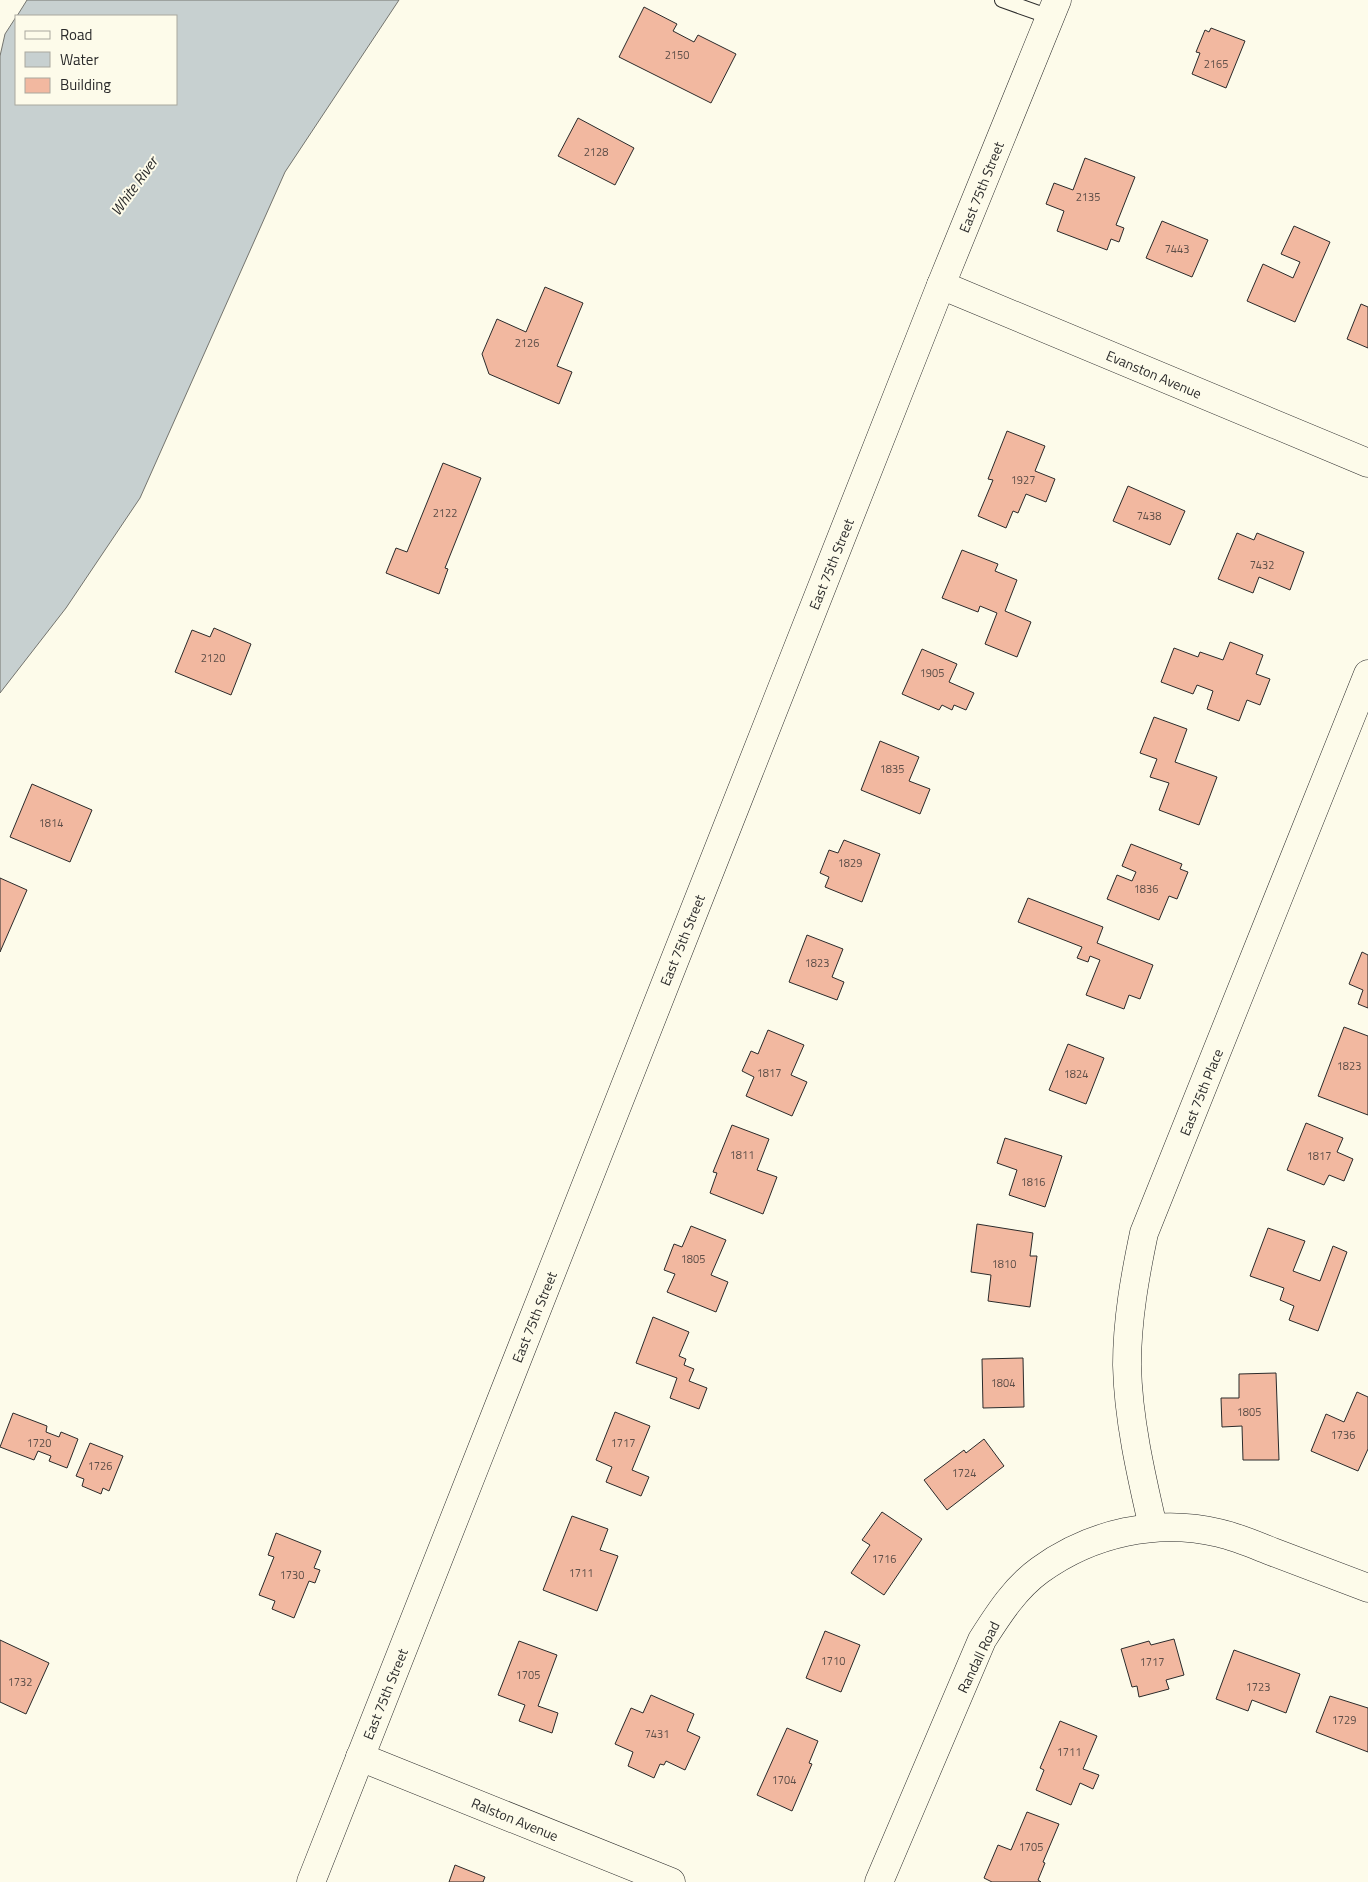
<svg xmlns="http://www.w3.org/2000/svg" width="1368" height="1882" font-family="'Titillium Web',sans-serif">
<rect width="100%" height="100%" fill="#fdfbea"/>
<path fill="#c7d0d0" stroke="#74746e" d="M27,0H399L285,172L140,498L66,608L0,693V56L5,34L16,17V104H176V16H17Z"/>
<g fill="#f2b8a0" stroke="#2b2b2b">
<path d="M644,7L677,24L673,31L694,42L698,35L736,54L711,103L619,57Z"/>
<path d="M1211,28L1245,41L1226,88L1192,74L1200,53L1196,52L1205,30L1209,32Z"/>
<path d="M578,118L634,148L615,185L558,156Z"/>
<path d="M1085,158L1135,177L1116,225L1124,228L1119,242L1111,239L1107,250L1057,231L1064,211L1046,204L1054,183L1073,190Z"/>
<path d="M1162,221L1208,240L1192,277L1146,258Z"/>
<path d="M1294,226L1330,242L1295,322L1247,301L1263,264L1293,278L1300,262L1281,254Z"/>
<path d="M545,287L583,303L557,366L572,372L559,404L489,374L482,354L497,319L526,332Z"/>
<path d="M1361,304L1368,307V348L1347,339Z"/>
<path d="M1007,431L1045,446L1035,471L1055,479L1046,502L1026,494L1018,513L1013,511L1006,528L978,516L993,480L988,479Z"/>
<path d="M443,463L481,478L445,568L448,569L439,594L386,573L396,548L407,552Z"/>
<path d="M1128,486L1185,511L1170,545L1113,521Z"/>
<path d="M1237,533L1254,540L1257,533L1304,552L1290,590L1259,577L1253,593L1218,579Z"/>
<path d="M962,550L998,564L995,571L1017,580L1005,611L1031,622L1017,657L985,644L997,613L980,606L978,612L942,598Z"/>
<path d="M214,628L251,644L231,695L175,672L192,630L210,637Z"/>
<path d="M1230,642L1263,655L1256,674L1270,679L1260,705L1247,700L1239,721L1207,709L1213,691L1197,685L1193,694L1161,682L1174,648L1198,657L1200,652L1223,660Z"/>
<path d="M922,649L957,664L949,682L974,693L966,710L954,705L952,710L942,705L939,710L902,694Z"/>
<path d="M1154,717L1187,729L1175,762L1217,777L1199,825L1159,810L1169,783L1150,777L1157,759L1140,753Z"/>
<path d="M880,741L919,757L909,781L930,789L920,814L861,790Z"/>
<path d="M32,784L92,810L70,862L10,837Z"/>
<path d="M844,840L880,854L862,902L825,887L829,877L820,873L829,850L838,853Z"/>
<path d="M1131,844L1182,864L1180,869L1188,872L1177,899L1169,896L1159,920L1107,899L1117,875L1132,881L1136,872L1122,866Z"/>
<path d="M0,878L27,890L0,952Z"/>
<path d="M1028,898L1103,927L1097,943L1153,965L1140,999L1129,995L1124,1009L1086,995L1100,960L1090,956L1088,962L1077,958L1082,947L1018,922Z"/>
<path d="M807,935L843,949L832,977L844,982L837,1000L789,982Z"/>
<path d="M1362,952L1368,955V1008L1358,1004L1363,990L1349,984Z"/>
<path d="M1344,1027L1368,1036V1115L1318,1096Z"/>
<path d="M768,1030L804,1045L791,1075L807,1082L792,1116L746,1096L754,1077L742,1071L751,1051L758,1054Z"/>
<path d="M1068,1044L1104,1058L1086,1104L1049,1090Z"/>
<path d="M1306,1123L1343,1138L1337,1152L1353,1159L1344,1181L1329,1175L1324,1185L1287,1170Z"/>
<path d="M732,1125L769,1139L757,1170L777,1177L763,1214L710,1193L717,1173L713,1172Z"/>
<path d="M1005,1138L1062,1156L1045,1207L1009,1195L1017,1170L997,1163Z"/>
<path d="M977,1224L1033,1233L1030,1256H1037L1030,1307L988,1301L991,1275L971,1272Z"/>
<path d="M691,1226L726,1240L711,1275L728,1282L716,1312L667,1292L675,1274L664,1270L674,1244L682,1247Z"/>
<path d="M1268,1228L1305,1241L1293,1271L1320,1281L1333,1246L1347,1252L1318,1331L1289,1320L1294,1306L1280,1300L1284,1288L1250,1276Z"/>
<path d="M653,1317L689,1332L679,1356L686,1359L684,1365L694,1369L689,1381L707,1388L699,1409L670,1398L677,1378L636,1363Z"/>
<path d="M1023,1358L1024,1407L983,1408L982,1359Z"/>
<path d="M1276,1373L1279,1460H1243L1242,1426L1222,1427L1221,1398H1239V1374Z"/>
<path d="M1357,1392L1368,1397V1449L1358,1471L1311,1451L1326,1414L1344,1422Z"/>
<path d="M615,1412L650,1426L632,1470L649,1477L641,1496L606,1482L612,1467L596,1460Z"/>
<path d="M13,1413L47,1426L46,1432L59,1437L61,1432L78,1439L67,1468L49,1461L51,1456L38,1451L34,1460L0,1447Z"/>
<path d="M984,1439L1004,1466L947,1510L924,1480L964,1450L966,1453Z"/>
<path d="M90,1443L123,1456L109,1491L103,1488L101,1494L82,1486L84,1479L76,1476Z"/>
<path d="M882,1512L922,1539L884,1595L851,1573L870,1545L862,1540Z"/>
<path d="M572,1516L608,1529L600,1550L618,1556L597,1611L543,1590Z"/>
<path d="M276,1533L321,1551L314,1568L320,1570L315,1583L309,1581L294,1618L272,1609L275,1601L259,1595L274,1557L268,1555Z"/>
<path d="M825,1631L860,1645L841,1692L806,1678Z"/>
<path d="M1174,1639L1184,1675L1166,1680L1169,1689L1139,1697L1137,1686L1132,1687L1121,1649L1149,1641L1151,1645Z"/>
<path d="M0,1640L49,1663L26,1714L0,1702Z"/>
<path d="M519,1641L557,1655L538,1706L558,1713L552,1733L519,1721L525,1705L498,1695Z"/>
<path d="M1234,1650L1300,1674L1286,1713L1252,1700L1248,1711L1216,1699Z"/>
<path d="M651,1695L694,1714L687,1731L700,1737L685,1770L666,1761L664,1765L660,1764L654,1778L628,1766L633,1752L615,1744L631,1708L643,1713Z"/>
<path d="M1330,1696L1368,1708V1752L1316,1732Z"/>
<path d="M1060,1721L1097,1736L1083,1769L1099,1775L1093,1789L1080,1783L1071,1805L1036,1790L1044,1770L1040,1768Z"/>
<path d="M787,1728L818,1741L809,1763L812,1764L792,1811L757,1795Z"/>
<path d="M1027,1812L1059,1824L1043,1862L1045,1863L1038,1880L1041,1882H992L984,1878L998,1845L1011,1850Z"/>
<path d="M455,1865L485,1877L483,1882H449Z"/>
</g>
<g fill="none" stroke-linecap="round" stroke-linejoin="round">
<defs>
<path id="service" d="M1002,0L1050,17"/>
<g id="minor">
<path d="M941,285L1368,463"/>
<path d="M1153,1527C1141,1475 1128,1418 1127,1365C1127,1320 1135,1276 1144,1233L1368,674"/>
<path d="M360,1757L671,1882"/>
<path d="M311,1882L941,285L1057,0"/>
<path d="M879,1882L982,1640C998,1615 1015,1588 1040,1570C1091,1533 1157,1518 1219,1533C1237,1537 1255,1545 1273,1552C1304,1564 1336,1576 1368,1588"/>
</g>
</defs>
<use href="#service" stroke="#2b2b2b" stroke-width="16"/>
<use href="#minor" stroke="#2b2b2b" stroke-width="29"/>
<use href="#service" stroke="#fdfbea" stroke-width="14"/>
<use href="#minor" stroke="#fdfbea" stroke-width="28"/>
</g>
<g text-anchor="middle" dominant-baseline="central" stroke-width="4" stroke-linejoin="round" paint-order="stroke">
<g font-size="11" fill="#5d4e48">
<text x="677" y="55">2150</text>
<text x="1216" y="64">2165</text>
<text x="596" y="152">2128</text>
<text x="1088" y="197">2135</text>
<text x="1177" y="249">7443</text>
<text x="527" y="343">2126</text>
<text x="1023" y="480">1927</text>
<text x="445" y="513">2122</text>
<text x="1149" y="516">7438</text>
<text x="1262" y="565">7432</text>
<text x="213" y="658">2120</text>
<text x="932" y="673">1905</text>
<text x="892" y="769">1835</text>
<text x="51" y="823">1814</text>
<text x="850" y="863">1829</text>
<text x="1146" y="889">1836</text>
<text x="817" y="963">1823</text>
<text x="1349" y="1066">1823</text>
<text x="769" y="1073">1817</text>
<text x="1076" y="1074">1824</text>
<text x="742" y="1155">1811</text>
<text x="1319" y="1156">1817</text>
<text x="1033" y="1182">1816</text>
<text x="693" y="1259">1805</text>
<text x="1004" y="1264">1810</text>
<text x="1003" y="1383">1804</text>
<text x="1249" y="1412">1805</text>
<text x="1343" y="1435">1736</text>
<text x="39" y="1443">1720</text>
<text x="623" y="1443">1717</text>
<text x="100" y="1466">1726</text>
<text x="964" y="1473">1724</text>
<text x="884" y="1559">1716</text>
<text x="581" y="1573">1711</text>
<text x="292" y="1575">1730</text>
<text x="833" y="1661">1710</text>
<text x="1152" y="1662">1717</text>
<text x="528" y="1675">1705</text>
<text x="20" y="1682">1732</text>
<text x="1258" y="1687">1723</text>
<text x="1344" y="1720">1729</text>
<text x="657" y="1734">7431</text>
<text x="1069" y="1752">1711</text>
<text x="784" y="1780">1704</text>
<text x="1031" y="1847">1705</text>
</g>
<g font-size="14" fill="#2b2b2b" stroke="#fdfbea">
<text transform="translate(981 187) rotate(-68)">East 75th Street</text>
<text transform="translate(1154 374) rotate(23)">Evanston Avenue</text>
<text transform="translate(831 564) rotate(-68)">East 75th Street</text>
<text transform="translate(682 940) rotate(-68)">East 75th Street</text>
<text transform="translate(1201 1092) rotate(-68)">East 75th Place</text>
<text transform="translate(534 1317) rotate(-68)">East 75th Street</text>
<text transform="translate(978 1657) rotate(-64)">Randall Road</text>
<text transform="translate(385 1694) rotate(-68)">East 75th Street</text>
<text transform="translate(515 1819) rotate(22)">Ralston Avenue</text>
</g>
<g font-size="15" font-style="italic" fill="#2b2b2b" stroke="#fdfbea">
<text transform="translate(134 186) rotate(-54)">White River</text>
</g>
</g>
<rect x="15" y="15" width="162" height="90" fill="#fdfbea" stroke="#a9a89e"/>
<rect x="25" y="31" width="25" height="8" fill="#fdfbea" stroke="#a9a89e"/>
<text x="60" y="40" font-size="15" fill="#2b2b2b">Road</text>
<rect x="25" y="52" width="25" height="15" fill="#c7d0d0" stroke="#a9a89e"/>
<text x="60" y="65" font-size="15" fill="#2b2b2b">Water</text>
<rect x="25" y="78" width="25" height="15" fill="#f2b8a0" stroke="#a9a89e"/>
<text x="60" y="90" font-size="15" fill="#2b2b2b">Building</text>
</svg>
